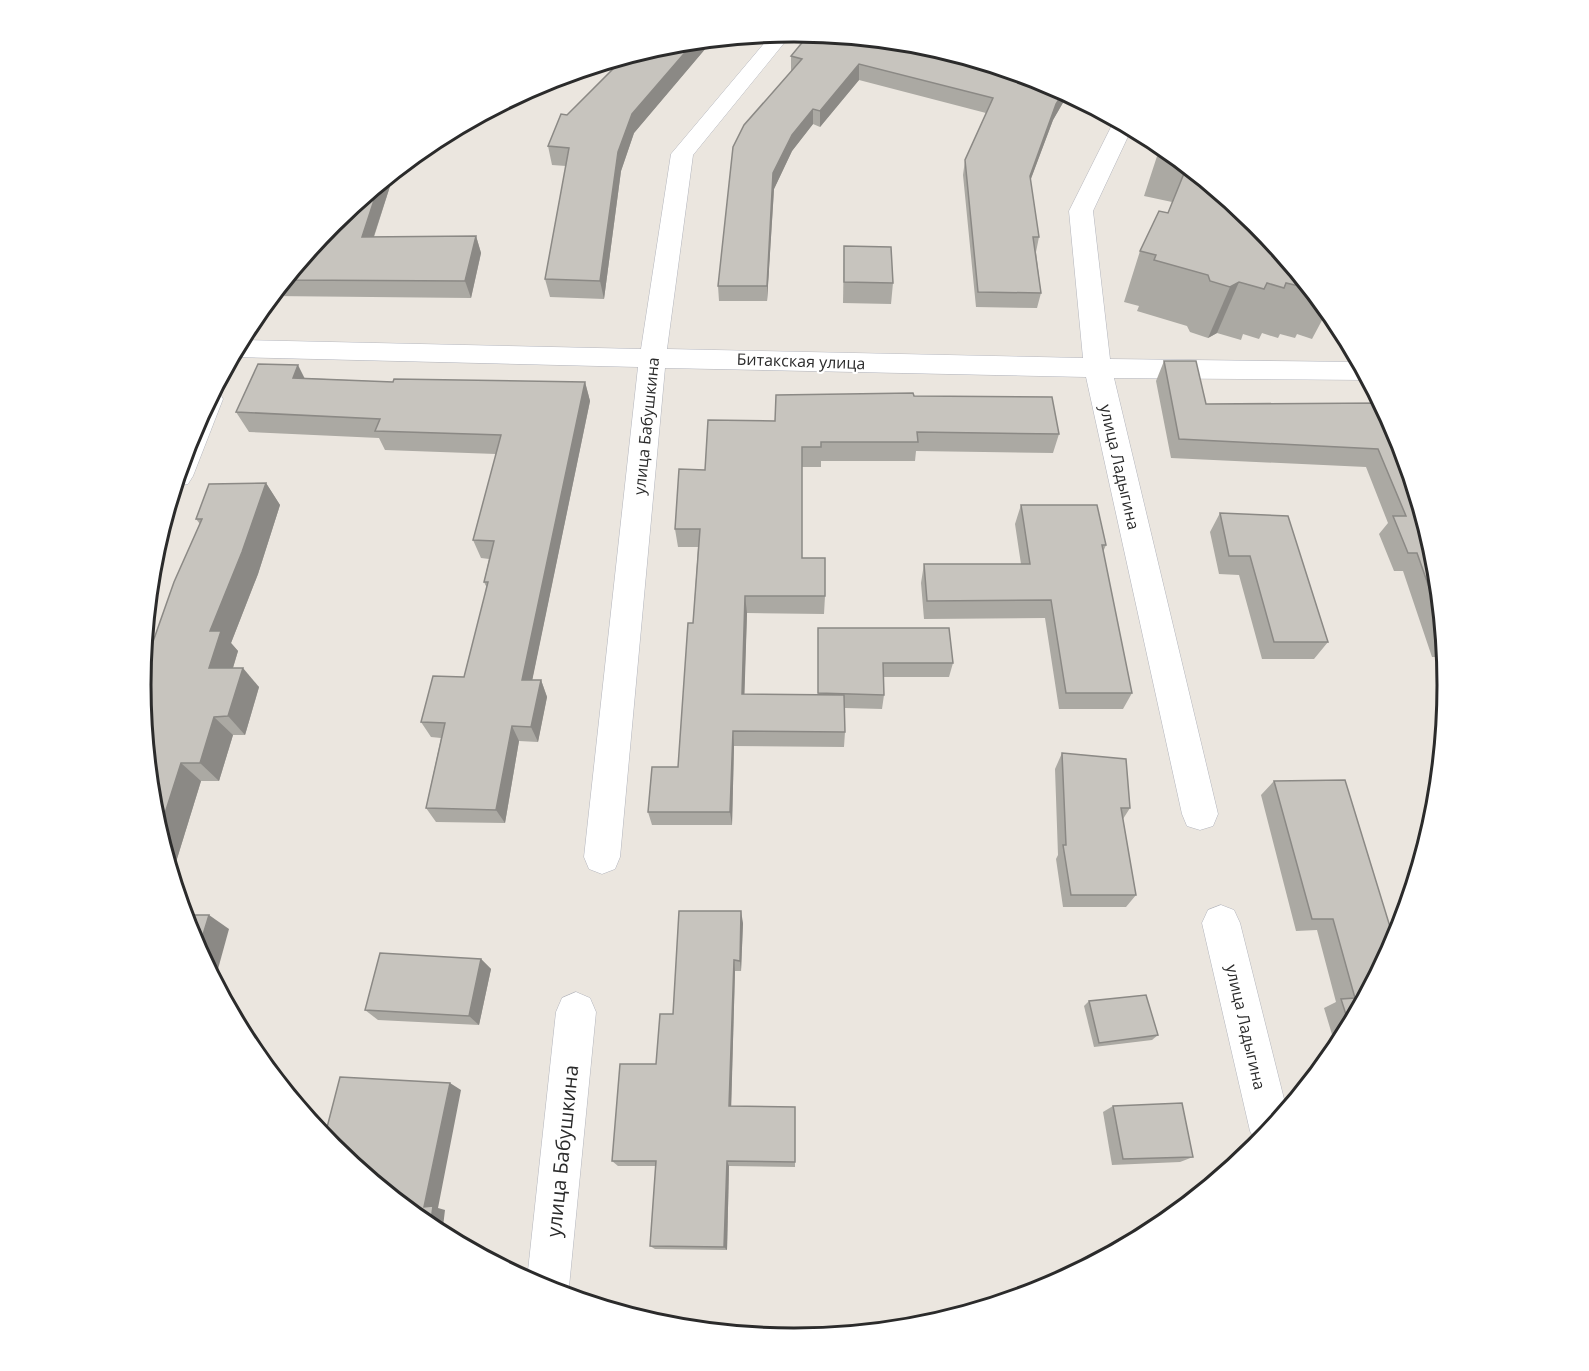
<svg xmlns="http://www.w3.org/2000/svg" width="1589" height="1371" font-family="'Open Sans',sans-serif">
<rect width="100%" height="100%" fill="#ebe6df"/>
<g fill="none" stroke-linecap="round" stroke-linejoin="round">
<defs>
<g id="minor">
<path d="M793,32L693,155L667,349L1083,358L1069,211L1115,119L1132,128L1093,211L1110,359L1360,362L1369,380L1114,378L1218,814L1213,826L1200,830L1187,826L1182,814L1086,377L665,368L620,857L615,869L602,874L589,869L584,857L638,367L232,357L241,340L641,349L671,154L772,34Z"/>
<path d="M214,391L219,392L223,399L193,476L188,484L175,486L190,435Z"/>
<path d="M1221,905L1234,910L1240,923L1287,1111L1258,1146L1250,1131L1202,923L1208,910Z"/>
<path d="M576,992L590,998L596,1012L568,1297L544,1290L527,1280L556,1012L562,998Z"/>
</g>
</defs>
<use href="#minor" stroke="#b3b5bd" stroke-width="1"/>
<use href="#minor" fill="#fff" fill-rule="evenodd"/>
</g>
<g fill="#aba9a3">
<path d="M719,39L710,49L706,48L634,133L621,171L604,299L550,297L545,279L566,166L552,165L548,146L567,115L667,44Z"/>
<path d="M791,56L1045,81L1068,94L1053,120L1030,181L1039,237L1036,252L1041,293L1037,308L976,307L963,175L965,160L986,113L859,80L820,127L813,124L792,151L774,189L767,301H719L718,286L791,72Z"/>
<path d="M1161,144L1257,223L1328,309L1312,339L1297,334L1295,338L1280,334L1278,338L1262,333L1259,339L1243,334L1241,340L1217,333L1208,338L1190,332L1187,326L1137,311L1139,306L1124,302L1140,251L1168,213L1172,202L1144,196Z"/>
<path d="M390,175L392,180L374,237L476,236L481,253L471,298L272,296L332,223Z"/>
<path d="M844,246L893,283L891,304L843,303Z"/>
<path d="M1164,361L1206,404L1382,403L1436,558L1446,657H1432L1403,571H1394L1379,534L1388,523L1366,467L1171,458L1156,381Z"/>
<path d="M305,378L393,382H585L590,401L532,680H541L547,697L538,742L519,741L505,823L436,822L426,808L441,738L431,737L421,722L464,677L487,588L484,582L489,559L481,558L473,540L496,454L385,450L379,438L249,432L236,412Z"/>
<path d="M914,396L1059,434L1053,453L916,451L915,461H821V467H802V558L825,596L824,614L747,613L744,694L818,695V628L953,663L949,677H883L884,695L882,709L845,708V732L844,747L734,746L732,825H652L648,812L678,767L693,623L698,547H678L675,529L705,470L775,421Z"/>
<path d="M266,483L280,505L258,574L231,643L238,651L233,668L259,687L245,735H233L219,781H201L172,875L153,813L200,524L196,519Z"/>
<path d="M1021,505L1106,545L1103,552L1132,693L1123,709H1059L1045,618L924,619L921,583L924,564H1021L1015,524Z"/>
<path d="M1220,513L1328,642L1314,659H1262L1239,575L1219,574L1210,532Z"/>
<path d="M1062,753L1130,808L1123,819L1136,895L1126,907H1063L1056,859L1058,855L1055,769Z"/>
<path d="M1274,781L1395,943L1392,946V948L1337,1051L1324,1008L1336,1002L1317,930L1296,931L1261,795Z"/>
<path d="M743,923L741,971H735L731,1106L795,1107V1167L729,1166L727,1250L655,1249L650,1246L656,1166H618L612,1161L656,1064L673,1014Z"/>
<path d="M481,959L491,969L479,1025L378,1020L365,1010Z"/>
<path d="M1089,1001L1158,1035L1152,1040L1094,1047L1084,1006Z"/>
<path d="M1113,1106L1193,1157L1180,1162L1112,1165L1103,1112Z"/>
</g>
<g fill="#8b8985">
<path d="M719,39L710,49V40Z"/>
<path d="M706,40V48L634,133L621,171L604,299L600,281L618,152L632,114L695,41Z"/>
<path d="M859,64V80L820,127V111Z"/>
<path d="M1064,91L1068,94L1053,120L1026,192L1030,176L1056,104Z"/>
<path d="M813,109V124L792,151L774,189L767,301V286L773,173L792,135Z"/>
<path d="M390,175L392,180L368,254L362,237L379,185Z"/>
<path d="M476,236L481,253L471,298L465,281Z"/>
<path d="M1239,282L1217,333L1208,338L1230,287Z"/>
<path d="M298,365L308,385L293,378Z"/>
<path d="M585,382L590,401L529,696L522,680Z"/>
<path d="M266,483L280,505L258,574L231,643L238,651L227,687L209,668L210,631Z"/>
<path d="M745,596L747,613L744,710L742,694Z"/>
<path d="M243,668L259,687L245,735L228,716Z"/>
<path d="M541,680L547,697L538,742L531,727Z"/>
<path d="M214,717L233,735L219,781L200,763Z"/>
<path d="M512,726L519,741L505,823L496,810Z"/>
<path d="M733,731L734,746L732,825L730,812Z"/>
<path d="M181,763L201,781L172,875L159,832Z"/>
<path d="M741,911L743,923L741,971L740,961Z"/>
<path d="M209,915L229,929L215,980L213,979L198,951Z"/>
<path d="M481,959L491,969L479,1025L469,1016Z"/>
<path d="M734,960L735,971L731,1113L729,1106Z"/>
<path d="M450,1083L461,1090L438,1208L445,1210L442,1235L430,1228L424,1207Z"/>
<path d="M727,1161L729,1166L727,1250L724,1247Z"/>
</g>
<g fill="#c7c4be" stroke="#8b8985" stroke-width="1.5">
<path d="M810,33L922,44L1045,81L1064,91L1056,104L1030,176L1039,237H1033L1041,293L978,292L965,160L993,98L859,64L820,111L813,109L792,135L773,173L767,286H718L733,147L744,125L802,59L791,56Z"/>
<path d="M695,41L632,114L618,152L600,281L545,279L569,148L548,146L561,114L567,115L625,57L667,44Z"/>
<path d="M1187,166L1257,223L1306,283H1305L1303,287L1286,283L1284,288L1267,283L1264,289L1239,282L1230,287L1210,281L1208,275L1154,260L1156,255L1140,251L1159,211L1168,213Z"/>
<path d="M379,185L362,237L476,236L465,281L286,280L332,223Z"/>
<path d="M844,246L891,247L893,283L844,282Z"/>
<path d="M1164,361H1196L1206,404L1382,403L1399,436L1436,558L1443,627L1417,553H1408L1393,516H1406L1378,449L1179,439Z"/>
<path d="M258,364L298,365L293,378L393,382L394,379L585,382L522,680H541L531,727L512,726L496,810L426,808L445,723L421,722L433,676L464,677L488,582H484L494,541L473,540L501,435L375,431L380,419L236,412Z"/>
<path d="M913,393L914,396L1052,397L1059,434L917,432L918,442H821V447H802V558H825V596H745L742,694L844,695L845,732L733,731L730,812H648L652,767H678L688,623H693L700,529H675L679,469L705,470L708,420L775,421L776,395Z"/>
<path d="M266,483L242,552L210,631H221L209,668H243L228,716L214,717L200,763H181L159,832L153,813L141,685L142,673L174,582L202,519H196L209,484Z"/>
<path d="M1021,505H1097L1106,545H1102L1132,693H1066L1051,600L927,601L924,564H1030Z"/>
<path d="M1220,513L1288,516L1328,642H1274L1250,556H1229Z"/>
<path d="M818,628H949L953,663H883L884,695L818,693Z"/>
<path d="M1062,753L1126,759L1130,808H1121L1136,895H1071L1063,845H1066Z"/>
<path d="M1345,780L1395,943L1394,944H1391L1392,948L1350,1027L1341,999L1355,998L1333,919H1312L1274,781Z"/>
<path d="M679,911H741L740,961L734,960L729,1106L795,1107V1162L727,1161L724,1247L650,1246L656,1161H612L620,1064H656L660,1014H673Z"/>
<path d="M184,915H209L198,951L190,935Z"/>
<path d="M380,953L481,959L469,1016L365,1010Z"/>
<path d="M1146,995L1158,1035L1099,1043L1089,1001Z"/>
<path d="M340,1077L450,1083L424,1207L433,1206L430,1228L341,1155L342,1151H335L332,1148L324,1139Z"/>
<path d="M1182,1103L1193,1157L1123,1159L1113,1106Z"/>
</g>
<g text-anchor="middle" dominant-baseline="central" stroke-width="4.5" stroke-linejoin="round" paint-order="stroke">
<g font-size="16" fill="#2b2b2b" stroke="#fff">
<text transform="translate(801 361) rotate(2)">Битакская улица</text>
<text transform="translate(646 426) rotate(-84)">улица Бабушкина</text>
<text transform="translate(1120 467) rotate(77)">улица Ладыгина</text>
<text transform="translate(1246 1027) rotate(77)">улица Ладыгина</text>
</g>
<g font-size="20" fill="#2b2b2b" stroke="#fff">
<text transform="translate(562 1151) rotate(-84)">улица Бабушкина</text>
</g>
</g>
<path d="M0 0H1589V1371H0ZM151 685a643 643 0 1 1 1286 0a643 643 0 1 1-1286 0Z" fill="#fff" fill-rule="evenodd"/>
<path fill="none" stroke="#2b2b2b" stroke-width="3" d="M151 685a643 643 0 1 1 1286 0a643 643 0 1 1-1286 0Z"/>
</svg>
